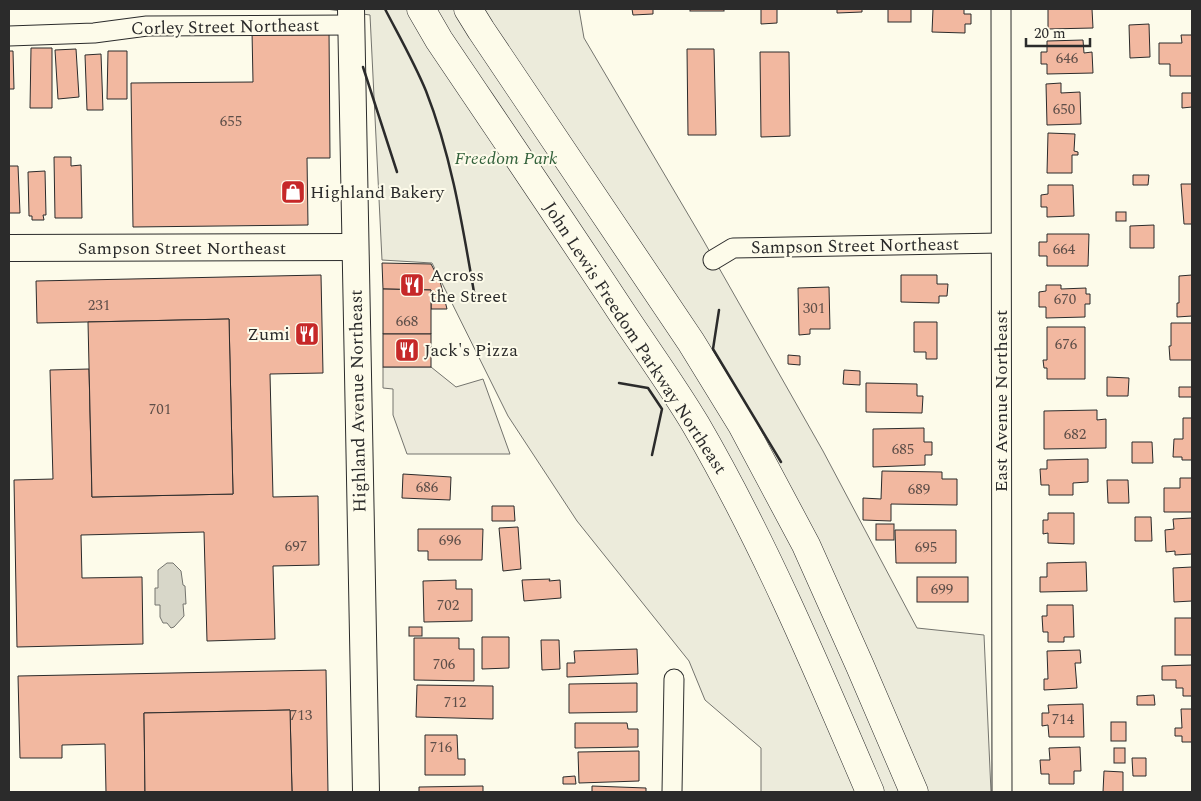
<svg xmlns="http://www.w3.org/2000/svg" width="1201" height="801" font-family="Spectral,serif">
<rect width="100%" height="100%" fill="#fdfbea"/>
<path fill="#ecebdb" stroke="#74746e" d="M326,9H579L584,38L702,238L823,451L917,628L984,635L991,792H761V748L705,700L689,661L577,521L508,416L432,263L382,260L370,15Z"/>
<path fill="#eceadb" stroke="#74746e" d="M383,367H431L456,387L483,379L510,454H407L393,415V389L383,388Z"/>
<path fill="#d8d7c9" stroke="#74746e" d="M167,563H173L181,571L183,585L185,586L186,604H183L184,616L174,627L171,628L167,623H163L160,617V605H155V588H158V570Z"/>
<g fill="#f2b8a0" stroke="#2b2b2b">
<path d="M632,9H653V14L633,15Z"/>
<rect x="690" y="9" width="34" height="2"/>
<path d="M761,9H777V23L761,24Z"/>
<path d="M837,9H862V12L837,13Z"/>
<rect x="888" y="9" width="23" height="13"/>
<path d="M933,9H964V14H971V24H965V33L932,32Z"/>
<path d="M1048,9H1092L1093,28L1048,29Z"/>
<path d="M1149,24L1150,57L1130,58L1129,25Z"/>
<path d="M329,30L330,158H307L308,225L133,227L131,83L253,82L252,31Z"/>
<path d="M1181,35H1192V76H1170V64H1159V43H1182Z"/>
<path d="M1083,40L1084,53L1092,52L1093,73L1047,74V64H1041V52H1047V41Z"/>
<path d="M31,48H52V108H30Z"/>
<path d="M76,49L79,97L58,99L55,50Z"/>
<path d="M687,49H714L716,135H688Z"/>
<path d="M9,51H13L14,89H9Z"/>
<path d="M108,51H127V99H107Z"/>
<path d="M760,52H789L790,136L761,137Z"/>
<path d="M101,54L103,110H87L85,55Z"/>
<path d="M1061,83V93L1080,92L1081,124L1047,125L1046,84Z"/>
<path d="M1192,90V107L1182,108V93H1192Z"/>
<path d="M1048,133L1075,134L1074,151L1078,152V155H1072V173H1047Z"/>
<path d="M54,157H71V166L81,165L82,218H55Z"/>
<path d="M9,166H18L20,213H9Z"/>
<path d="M45,171L46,215H43L44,220H32V216H29L28,172Z"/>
<path d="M1133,175H1149L1148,185H1133Z"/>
<path d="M1181,184H1192V224H1184Z"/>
<path d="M1048,185H1073L1074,216L1047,217V207H1041V195L1048,194Z"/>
<rect x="1116" y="212" width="10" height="9"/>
<path d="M1154,225V248H1130V226Z"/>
<path d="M1047,234H1089L1088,266H1047V256H1039V242H1047Z"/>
<path d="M382,263L431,264L440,281L447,309H431V290L383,289Z"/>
<path d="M321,275L323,373L270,374L273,497L318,496L319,565L273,566L275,639L207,641L204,532L81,535L82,578L142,577L143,644L17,647L14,480L53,479L50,370L89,369L92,497L233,494L229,319L37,323L36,281Z"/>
<path d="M901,275H937V284H948L947,296H939V303L901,302Z"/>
<path d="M1192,275V316L1177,317V303H1179V276Z"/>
<path d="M1046,285H1061V289L1086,288V294H1090V304H1085V317L1046,318V307H1039V292L1046,291Z"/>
<path d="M829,287L830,329H810V334L799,335L798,288Z"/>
<path d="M383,289L431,290V334H383Z"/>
<path d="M229,319L233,494L92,497L88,322Z"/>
<path d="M914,322H937V359H926V352H914Z"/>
<path d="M1171,323H1192V360H1170L1169,346H1171Z"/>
<path d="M1047,327H1085V379H1047V368H1044L1043,360H1047Z"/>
<rect x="383" y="334" width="48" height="33"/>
<path d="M788,355L800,356V365L788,364Z"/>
<path d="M844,370L860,371V385L843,384Z"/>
<path d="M1107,377L1129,378L1128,396H1107Z"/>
<path d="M866,383L917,384V396H923L922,413L866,412Z"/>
<path d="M1179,387H1192V405V397H1179Z"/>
<path d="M1097,410V420L1106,419V448L1044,449V411Z"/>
<path d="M1183,418H1192V460H1182V457H1173L1174,439H1183Z"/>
<path d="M924,428V442H932V455H925V465L873,467V429Z"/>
<path d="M1132,442H1152L1153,463H1132Z"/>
<path d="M1088,459V482L1073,483V495H1049V485H1041L1040,469H1047V460Z"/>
<path d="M882,471L942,472V479H957V505L891,504V521L863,520V498L881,499Z"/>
<path d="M403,474L451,477L450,500L402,498Z"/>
<path d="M1180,478H1192V512H1164V488H1180Z"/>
<path d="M1107,480H1128L1129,503H1108Z"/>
<path d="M492,506H514L515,521H492Z"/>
<path d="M1048,513H1074V544L1048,543V533L1043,534V520H1048Z"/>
<path d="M1135,517H1151L1152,541H1135Z"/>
<path d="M1192,518V554L1175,555V551L1166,552L1165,530L1174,529L1173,519Z"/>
<rect x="876" y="524" width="18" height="16"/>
<path d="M518,527L521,569L503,571L499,528Z"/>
<path d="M418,529H483L482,560H428V551H418Z"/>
<path d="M895,530H956V563H896Z"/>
<path d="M1086,562L1087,591L1040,592V577H1047V563Z"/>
<path d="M1192,567V601L1174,602L1173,568Z"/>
<rect x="917" y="577" width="51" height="25"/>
<path d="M550,579L549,581L560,580L561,598L524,601L522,580Z"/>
<path d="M456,580V589H472V621L424,622L423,581Z"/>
<path d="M1047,605H1073L1074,637H1064V642H1048V632H1043L1042,616H1047Z"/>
<rect x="1175" y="618" width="17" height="37"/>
<rect x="409" y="627" width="13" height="9"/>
<path d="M482,637H509V668L482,669Z"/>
<path d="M414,638H459V649H474V681L414,680Z"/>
<path d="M541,640H559L560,669L542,670Z"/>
<path d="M637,649L638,674L567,677V663H575L574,651Z"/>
<path d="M1080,650L1081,663H1075L1077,688L1044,690V679H1048L1047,651Z"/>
<path d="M1192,665V696H1183V688H1176V680H1162V666Z"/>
<path d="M326,670L328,792H292L290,710L144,713L145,792H106L105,744L62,745V758H20L18,676Z"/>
<path d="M637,683V712L569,713V684Z"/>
<path d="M417,685L493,686V719L416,717Z"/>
<path d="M1154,695L1155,705H1137V696Z"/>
<path d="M1083,704L1084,737H1049L1048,725L1042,726V713H1049L1048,705Z"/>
<path d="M1181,709H1192V742H1182V736H1175V728H1182Z"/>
<path d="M290,710L292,792H145L144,713Z"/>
<rect x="1111" y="722" width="15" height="19"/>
<path d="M575,723H627L628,729H638V747L575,748Z"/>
<path d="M425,735H457L458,759H465V775H425Z"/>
<path d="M1080,747L1081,771H1074V784H1049V774H1041L1040,760H1050L1049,748Z"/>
<rect x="1114" y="748" width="11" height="15"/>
<path d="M639,751V781L579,783L578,752Z"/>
<path d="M1132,758H1146V776H1133Z"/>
<path d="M1104,771L1123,772V792H1103Z"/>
<path d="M575,776L576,784H563V777Z"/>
<path d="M483,786V792H419V787Z"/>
<path d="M592,786L646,788V792H592Z"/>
</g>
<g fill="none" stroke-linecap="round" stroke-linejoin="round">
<defs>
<g id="street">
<path d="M1001,9L1002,792"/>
<path d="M9,36L94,33L147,26L351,25"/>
<path d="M713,260L733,248L1000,243"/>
<path d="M672,792L674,679"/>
</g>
<g id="secondary">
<path d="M351,9L366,792"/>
<path d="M9,248L355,247"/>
</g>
<g id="highway">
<path d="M421,9L439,40C501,132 563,223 624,316C648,352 674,388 696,425C764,542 817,668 870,792"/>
<path d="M468,9L481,30L691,342L742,425L806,545L860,666L914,792"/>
</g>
</defs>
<use href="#street" stroke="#2b2b2b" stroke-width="21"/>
<use href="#secondary" stroke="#2b2b2b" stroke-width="28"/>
<use href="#highway" stroke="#2b2b2b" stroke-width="29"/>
<use href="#street" stroke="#fdfbea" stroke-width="19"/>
<use href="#secondary" stroke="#fdfbea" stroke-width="26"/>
<use href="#highway" stroke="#fdfbea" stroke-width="28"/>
<g stroke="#2b2b2b" stroke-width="2.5">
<path d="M385,9C399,36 414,62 426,91C452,157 463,229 475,298"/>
<path d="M363,67L397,172"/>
<path d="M719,310L713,349L781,462"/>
<path d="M619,383L648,388L662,409L652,455"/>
</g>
</g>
<defs>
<symbol id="shop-square" viewBox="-11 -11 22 22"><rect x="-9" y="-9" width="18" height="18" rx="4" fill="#c62828" stroke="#fdfbea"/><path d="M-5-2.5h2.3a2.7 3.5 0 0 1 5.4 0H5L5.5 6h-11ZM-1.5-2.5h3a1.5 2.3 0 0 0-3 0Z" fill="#fff"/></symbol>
<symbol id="restaurant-square" viewBox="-11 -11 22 22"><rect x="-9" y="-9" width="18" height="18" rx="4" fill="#c62828" stroke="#fdfbea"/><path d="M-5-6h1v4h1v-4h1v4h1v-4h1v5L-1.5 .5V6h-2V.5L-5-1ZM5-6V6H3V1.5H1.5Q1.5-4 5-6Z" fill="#fff"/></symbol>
</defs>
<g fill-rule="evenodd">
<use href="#shop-square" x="279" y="178" width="28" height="28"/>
<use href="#restaurant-square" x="398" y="271" width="28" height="28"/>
<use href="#restaurant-square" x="293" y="320" width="28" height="28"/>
<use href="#restaurant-square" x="393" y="336" width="28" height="28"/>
</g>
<g text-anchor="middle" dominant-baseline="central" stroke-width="4" stroke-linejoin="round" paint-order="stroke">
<g font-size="15" fill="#5d4e48">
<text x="1067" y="58">646</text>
<text x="1064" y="109">650</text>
<text x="231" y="121">655</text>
<text x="1064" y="249">664</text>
<text x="1065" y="299">670</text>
<text x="99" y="305">231</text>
<text x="814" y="308">301</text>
<text x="407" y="321">668</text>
<text x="1066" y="344">676</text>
<text x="160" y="409">701</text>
<text x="1075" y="434">682</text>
<text x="903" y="449">685</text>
<text x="427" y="487">686</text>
<text x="919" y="489">689</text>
<text x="450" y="540">696</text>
<text x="296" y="546">697</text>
<text x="926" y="547">695</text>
<text x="942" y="589">699</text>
<text x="448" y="605">702</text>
<text x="444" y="664">706</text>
<text x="455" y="702">712</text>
<text x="301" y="715">713</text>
<text x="1063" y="719">714</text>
<text x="441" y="747">716</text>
</g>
<g font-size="18" fill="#2b2b2b" stroke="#fdfbea">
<text transform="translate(225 27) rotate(-1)">Corley Street Northeast</text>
<text transform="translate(855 246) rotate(-1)">Sampson Street Northeast</text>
<text x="182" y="248">Sampson Street Northeast</text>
<text transform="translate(635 338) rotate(57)">John Lewis Freedom Parkway Northeast</text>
<text transform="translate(358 401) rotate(-91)">Highland Avenue Northeast</text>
<text transform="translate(1001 401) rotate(-90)">East Avenue Northeast</text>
</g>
<g font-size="18" font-style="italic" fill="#34623c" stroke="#fdfbea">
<text x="506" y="158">Freedom Park</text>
</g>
<g font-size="18" fill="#2b2b2b" stroke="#fdfbea" text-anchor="start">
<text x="310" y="192">Highland Bakery</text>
<text x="430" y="275">Across<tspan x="430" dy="21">the Street</tspan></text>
<text x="290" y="334" text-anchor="end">Zumi</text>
<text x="424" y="350">Jack's Pizza</text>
</g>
</g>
<rect width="1201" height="801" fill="none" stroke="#2b2b2b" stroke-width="20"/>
<path d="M1026 38v8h64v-8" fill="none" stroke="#2b2b2b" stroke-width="2.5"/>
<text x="1034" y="38" font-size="15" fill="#2b2b2b" stroke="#fdfbea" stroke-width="4" paint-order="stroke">20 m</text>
</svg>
